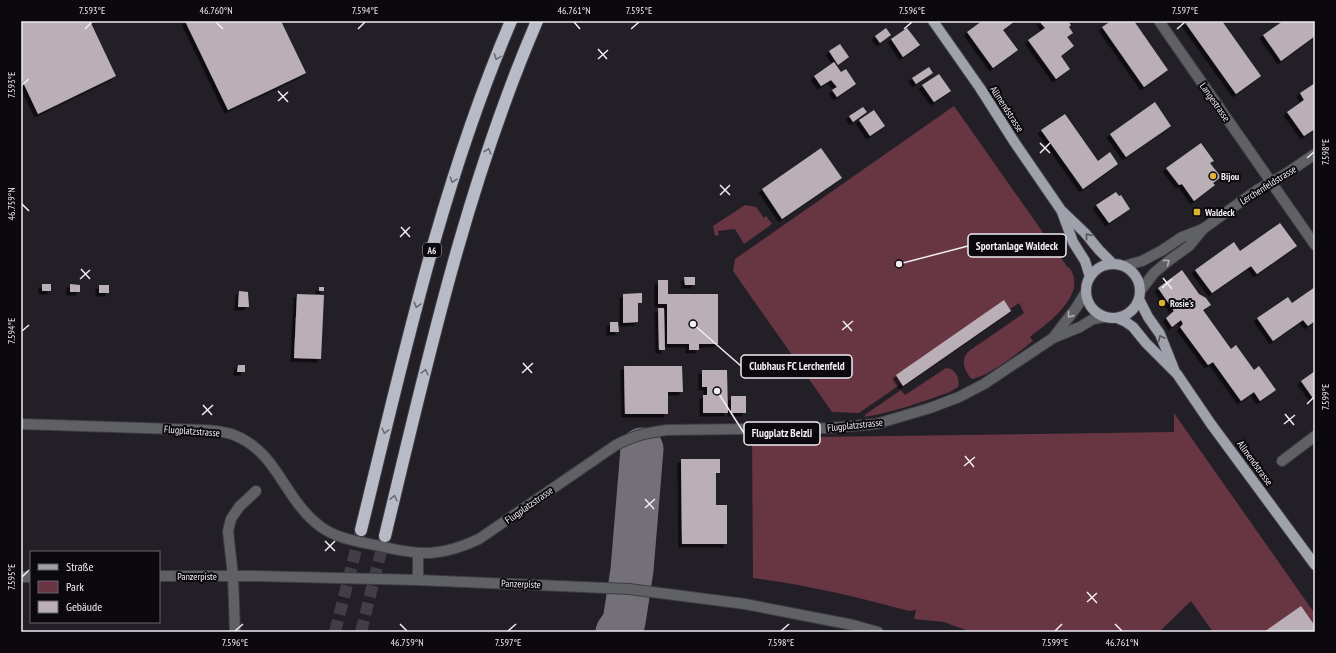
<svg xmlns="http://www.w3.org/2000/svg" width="1336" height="653" font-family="'PT Sans Narrow',sans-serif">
<defs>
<filter id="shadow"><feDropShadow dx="-3.5" dy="3.5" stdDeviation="0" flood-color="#0009"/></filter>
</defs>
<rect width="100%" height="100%" fill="#221f27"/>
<g fill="#683543">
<path d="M954,106L1068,268L1069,267C1089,294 1049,322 1030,337L1033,341C1019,352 989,376 972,379C964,372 960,359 969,351L1024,313L1019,303L1010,309L1011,311L903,386L901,384L859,413L832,412L733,271L735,259Z"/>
<path d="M745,205L756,207L764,218L766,216L772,224L744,244L735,229L718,231L719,235L715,236L713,226Z"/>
<path d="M946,368C955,368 961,379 958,387L950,392C922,402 894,412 864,417L866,414L901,390L905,395Z"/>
<path d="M1174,413L1315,614V626L1264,632H1213L1191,601L1159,632H971L944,622L914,619L916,610L909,611C858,597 806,585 753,578L752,438L1174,432Z"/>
</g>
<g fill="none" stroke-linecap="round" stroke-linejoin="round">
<path stroke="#737077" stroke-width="43" d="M617,632L624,622L632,570L642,449"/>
</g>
<g fill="#baafb7" filter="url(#shadow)">
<path d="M21,21H90L116,76L38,114L21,78Z"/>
<path d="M185,21H281L306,73L228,110Z"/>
<path d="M982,21H1015L1003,30L1018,50L993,68L967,32Z"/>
<path d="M1039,21H1068L1071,25L1069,27L1073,33L1067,37L1074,46L1061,56L1070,69L1056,79L1028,40L1045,28Z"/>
<path d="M1111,21H1134L1168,70L1144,87L1102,27Z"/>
<path d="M1184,21H1222L1261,76L1236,94Z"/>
<path d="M1283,21H1315V36L1281,61L1263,35Z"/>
<path d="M886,28L891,35L880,43L875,36Z"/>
<path d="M907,28L920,45L903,57L891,39Z"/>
<path d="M840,44L849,57L838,65L829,51Z"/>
<path d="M834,62L841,72L846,69L856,84L837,97L832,90L837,87L831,80L821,86L814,76Z"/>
<path d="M929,67L933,73L916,84L912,78Z"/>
<path d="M939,74L951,91L934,102L922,85Z"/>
<path d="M1315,83V129L1304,136L1287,112L1304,100L1300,93Z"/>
<path d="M1155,102L1171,126L1126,157L1110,134Z"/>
<path d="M863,107L867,112L853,122L849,116Z"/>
<path d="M874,110L885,126L870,136L859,120Z"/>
<path d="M1065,114L1098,161L1110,152L1118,164L1083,189L1041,130Z"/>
<path d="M1201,143L1214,161L1210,163L1221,177L1213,183L1215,185L1194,201L1182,184L1179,185L1166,168Z"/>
<path d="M821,148L842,178L782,219L762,189Z"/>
<path d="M1116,192L1119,196L1121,195L1130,209L1109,223L1096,205Z"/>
<path d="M1280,223L1297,246L1257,274L1251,266L1212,293L1195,270L1234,242L1240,251Z"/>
<path d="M1182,270L1199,294L1206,298L1211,305L1203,310L1231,349L1236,345L1254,370L1259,366L1276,390L1260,401L1254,392L1241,401L1213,362L1208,365L1180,327L1183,324L1181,320L1172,327L1166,318L1174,311L1158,288Z"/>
<path d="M684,277H695V285H685Z"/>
<path d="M658,280H668V294H718V344H699V350H689V344H667V304H658Z"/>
<rect x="42" y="284" width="9" height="7"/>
<path d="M70,284L80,285V292H70Z"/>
<rect x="99" y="285" width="10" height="8"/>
<rect x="319" y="287" width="5" height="4"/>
<path d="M1315,287V321L1308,326L1303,320L1273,341L1257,318L1288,297L1292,303Z"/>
<path d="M239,291L248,292L249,307H238Z"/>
<path d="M642,293V303H638V322L623,323V294Z"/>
<path d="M297,294L324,295L321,359L294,358Z"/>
<path d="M1004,300L1011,311L903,386L896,375Z"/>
<path d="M658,308H664L665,350H659Z"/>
<path d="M610,322H618L619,332H610Z"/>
<path d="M238,365H245V372H237Z"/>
<path d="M624,366H682L683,392H668V414H625Z"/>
<path d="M702,370H727L728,413H703V395H707V387H702Z"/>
<path d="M1315,371V401L1301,381Z"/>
<rect x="731" y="396" width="15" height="17"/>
<path d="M681,459H720V473H716V505H727V544H682Z"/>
<path d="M1301,606L1315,626V632H1264Z"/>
</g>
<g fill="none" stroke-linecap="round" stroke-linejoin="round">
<g stroke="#413e46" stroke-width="12" stroke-dasharray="12 6" stroke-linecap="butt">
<path d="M335,632L361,530"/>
<path d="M361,632L385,536"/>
</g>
<defs>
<g id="minor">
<path d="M1159,21L1315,245"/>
<path d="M1124,266L1142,261L1161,251L1182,237L1203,229"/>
<path d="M1141,290L1154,273L1167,262L1189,246L1203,229L1257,190L1287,173L1315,154"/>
<path d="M1053,338L1076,308L1086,292"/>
<path d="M21,424L204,430C214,431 224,431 234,435C278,452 284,500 321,527C339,540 363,542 384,547C422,556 443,556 479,539L616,445C635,435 646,433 667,430L828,428L876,424L930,408L959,397L984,384L1053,338L1080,327L1093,319L1104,317"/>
<path d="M1282,461L1315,436"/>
<path d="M159,576H256L418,580L629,589L745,604L853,625L878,632"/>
<path d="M21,577H31"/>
<path d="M418,580V553"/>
<path d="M235,632L233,576L228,531L231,519L239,507L256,491"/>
</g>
<g id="major">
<path d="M933,21L980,88L1015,143L1061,210L1085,233L1099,250L1113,264"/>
<path d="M1062,212L1073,242L1085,261L1090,277"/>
<circle cx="1113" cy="291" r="27"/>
<path d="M1139,299L1148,317L1160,334L1174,369"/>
<path d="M1117,318L1126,322L1133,327L1146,343L1177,374L1211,424L1315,565"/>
</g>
<g id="highway">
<path d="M361,530C403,359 441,184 511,21"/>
<path d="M385,536C427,362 466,186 537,21"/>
</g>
</defs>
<use href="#minor" stroke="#3f3c44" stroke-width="12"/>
<use href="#major" stroke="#3f3c44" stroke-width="12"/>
<use href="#highway" stroke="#3f3c44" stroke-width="14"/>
<use href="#minor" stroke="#606165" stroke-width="10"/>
<use href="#major" stroke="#9fa1ab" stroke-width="10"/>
<use href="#highway" stroke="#b8bbc6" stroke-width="12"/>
</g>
<defs><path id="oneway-chevron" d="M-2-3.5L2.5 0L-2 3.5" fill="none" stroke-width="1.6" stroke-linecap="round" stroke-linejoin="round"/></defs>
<g stroke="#6a6b73">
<use href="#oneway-chevron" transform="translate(497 57) rotate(111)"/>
<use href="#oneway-chevron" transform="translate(488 151) rotate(-71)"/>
<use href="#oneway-chevron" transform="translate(453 180) rotate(108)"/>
<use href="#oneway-chevron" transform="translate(417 305) rotate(105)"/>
<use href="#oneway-chevron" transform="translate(425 372) rotate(-76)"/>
<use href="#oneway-chevron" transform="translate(385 431) rotate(104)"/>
<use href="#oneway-chevron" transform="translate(394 498) rotate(-77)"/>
</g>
<g stroke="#55555c">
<use href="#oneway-chevron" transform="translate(1088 236) rotate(-129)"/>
<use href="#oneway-chevron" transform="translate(1161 338) rotate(-116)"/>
</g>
<g stroke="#afaeb3">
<use href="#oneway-chevron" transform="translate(1167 262) rotate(-37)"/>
<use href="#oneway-chevron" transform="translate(1070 315) rotate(129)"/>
</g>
<path fill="none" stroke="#f0edf3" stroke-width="1.5" d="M216,22L223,29M574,22L580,29M85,29L92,22M358,29L365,22M631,29L639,22M904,29L912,22M1177,29L1185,22M598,49L607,59M598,59L608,50M22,85L29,79M278,91L288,102M278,101L288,92M1040,143L1050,153M1040,153L1050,143M1307,158L1314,152M720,185L730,195M720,195L730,185M22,204L29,211M401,227L410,237M400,237L410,227M81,269L90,279M1163,278L1172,289M80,279L90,270M1162,288L1172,279M843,321L852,331M842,330L853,321M22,331L29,325M523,363L532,373M522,373L533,363M1307,404L1314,397M203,405L212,415M1285,414L1294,425M202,415L213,405M1284,424L1295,415M965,456L974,467M964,466L975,457M645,499L654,509M645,508L655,499M325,541L335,551M325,551L335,541M22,577L29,570M1087,592L1097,603M1087,602L1097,593M400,624L407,631M1115,624L1122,631M235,631L243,624M508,631L516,624M781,631L789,624M1055,631L1062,624"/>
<g fill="#dbb233" stroke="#0b090d" stroke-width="1.5">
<circle cx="1213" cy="176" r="4"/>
<rect x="1193" y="208" width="8" height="8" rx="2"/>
<circle cx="1162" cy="303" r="4"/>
</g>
<g text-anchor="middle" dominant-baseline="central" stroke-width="4" stroke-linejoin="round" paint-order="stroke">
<rect fill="#0b090d" stroke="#aba9ae" stroke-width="1" x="423" y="243" width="18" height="14" rx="3"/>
<g font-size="9" font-weight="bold" fill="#f0edf3">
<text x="432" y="250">A6</text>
</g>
<g font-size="10" fill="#f0edf3" stroke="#0b090d">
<text transform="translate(1215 102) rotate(55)">Langestrasse</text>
<text transform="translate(1007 109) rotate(57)">Allmendstrasse</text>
<text transform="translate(1268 185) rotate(-32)">Lerchenfeldstrasse</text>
<text transform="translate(855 425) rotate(-6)">Flugplatzstrasse</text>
<text transform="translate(192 431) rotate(4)">Flugplatzstrasse</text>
<text transform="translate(1255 463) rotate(54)">Allmendstrasse</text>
<text transform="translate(529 505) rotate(-35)">Flugplatzstrasse</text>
<text x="197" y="576">Panzerpiste</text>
<text transform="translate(521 584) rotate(2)">Panzerpiste</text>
</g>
<g font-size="10" font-weight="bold" fill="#f0edf3" stroke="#0b090d" text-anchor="start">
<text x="1221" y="176">Bijou</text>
<text x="1205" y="212">Waldeck</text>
<text x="1170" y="303">Rosie's</text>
</g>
</g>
<path fill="none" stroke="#f0edf3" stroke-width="1.5" d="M899 264L968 246M693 324L741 366M717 391L744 433"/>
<g fill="#f0edf3" stroke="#0b090d" stroke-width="1.5">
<circle cx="899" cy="264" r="4"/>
<circle cx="693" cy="324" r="4"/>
<circle cx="717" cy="391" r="4"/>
</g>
<g fill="#0b090d" stroke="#f0edf3" stroke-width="1.5">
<rect x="968" y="234" width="98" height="23" rx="4"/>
<rect x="741" y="355" width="111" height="23" rx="4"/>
<rect x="744" y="422" width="76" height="23" rx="4"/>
</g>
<g font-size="11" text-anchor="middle" font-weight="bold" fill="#f0edf3">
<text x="1017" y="250">Sportanlage Waldeck</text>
<text x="797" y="370">Clubhaus FC Lerchenfeld</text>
<text x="782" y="437">Flugplatz Beizli</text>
</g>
<rect width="1336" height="653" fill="none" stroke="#0b090d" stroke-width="44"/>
<rect x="30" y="551" width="130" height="72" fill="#0b090d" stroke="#676469"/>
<rect x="38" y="564" width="20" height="6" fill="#9fa1ab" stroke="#676469"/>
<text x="66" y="571" font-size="12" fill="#f0edf3">Straße</text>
<rect x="38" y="581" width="20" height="12" fill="#683543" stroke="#676469"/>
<text x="66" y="591" font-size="12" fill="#f0edf3">Park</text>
<rect x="38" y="601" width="20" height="12" fill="#baafb7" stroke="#676469"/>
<text x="66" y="611" font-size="12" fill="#f0edf3">Gebäude</text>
<rect x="22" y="22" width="1292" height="609" fill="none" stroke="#f0edf3" stroke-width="1.5"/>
<g font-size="10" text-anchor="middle" fill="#f0edf3">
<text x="92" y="14">7.593°E</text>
<text x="216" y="14">46.760°N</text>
<text x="365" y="14">7.594°E</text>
<text x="574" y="14">46.761°N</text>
<text x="639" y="14">7.595°E</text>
<text x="912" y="14">7.596°E</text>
<text x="1185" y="14">7.597°E</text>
<text transform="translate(11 85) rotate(-90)" y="4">7.593°E</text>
<text transform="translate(1325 152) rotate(-90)" y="4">7.598°E</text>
<text transform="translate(11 204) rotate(-90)" y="4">46.759°N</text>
<text transform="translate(11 331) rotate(-90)" y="4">7.594°E</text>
<text transform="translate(1325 397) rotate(-90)" y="4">7.599°E</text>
<text transform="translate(11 577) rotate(-90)" y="4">7.595°E</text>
<text x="235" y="646">7.596°E</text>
<text x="407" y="646">46.759°N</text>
<text x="508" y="646">7.597°E</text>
<text x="781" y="646">7.598°E</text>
<text x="1055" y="646">7.599°E</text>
<text x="1122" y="646">46.761°N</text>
</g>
</svg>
